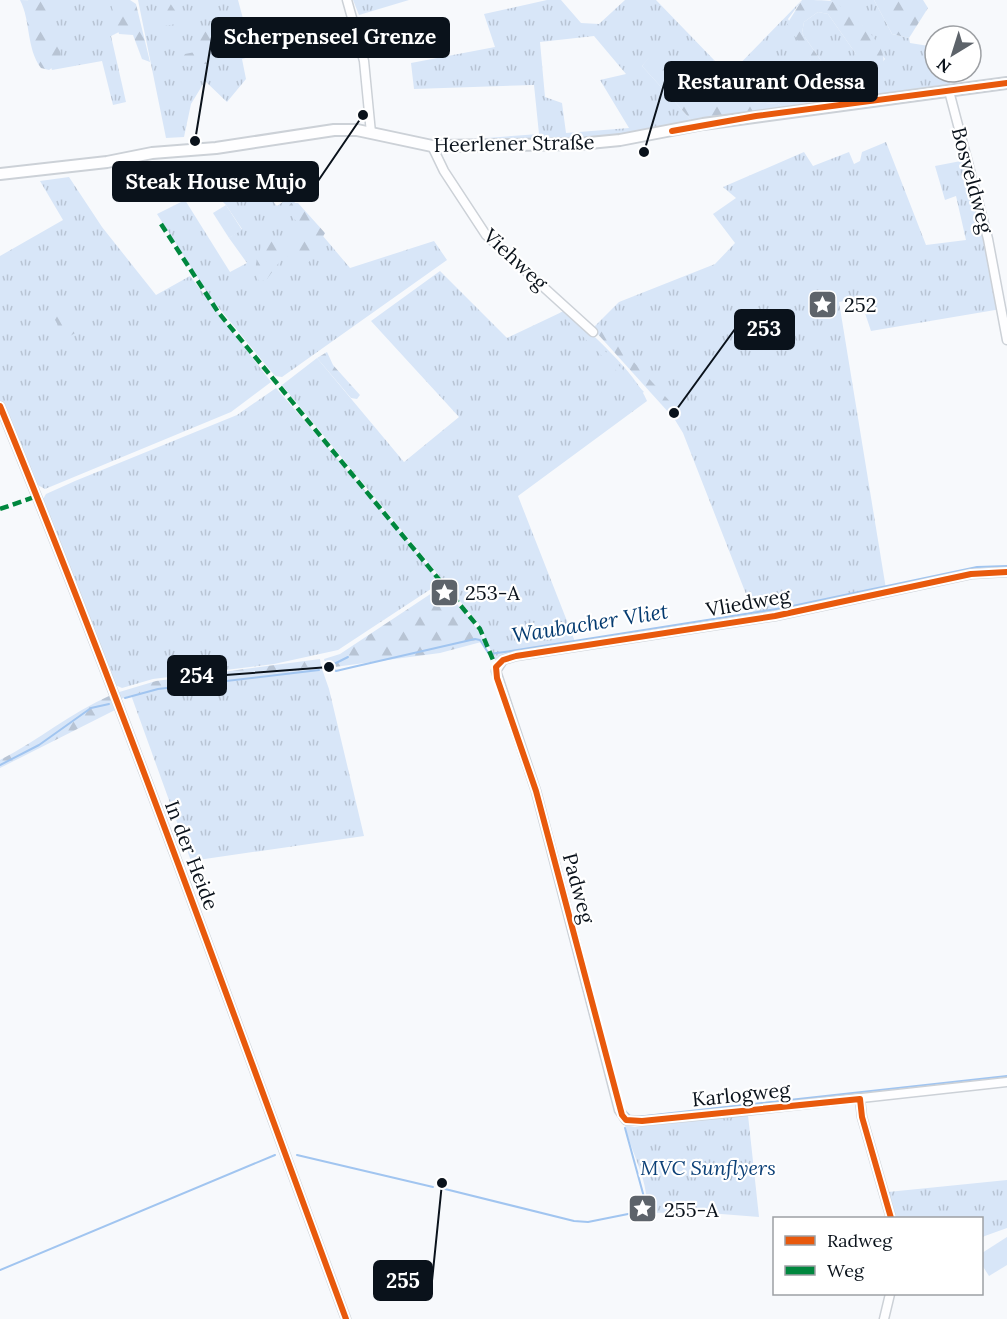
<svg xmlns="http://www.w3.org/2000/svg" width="1007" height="1319" font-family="Lora,serif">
<defs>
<pattern id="grass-tufts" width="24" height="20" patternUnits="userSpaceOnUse" patternTransform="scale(1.5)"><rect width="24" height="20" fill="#d8e6f8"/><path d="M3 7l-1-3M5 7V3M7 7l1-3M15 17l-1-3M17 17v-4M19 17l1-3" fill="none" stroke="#b8c4d4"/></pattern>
<pattern id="forest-firs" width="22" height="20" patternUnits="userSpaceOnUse" patternTransform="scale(1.5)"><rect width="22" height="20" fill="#d8e6f8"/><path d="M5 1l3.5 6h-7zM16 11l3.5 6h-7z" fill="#b8c4d4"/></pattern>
</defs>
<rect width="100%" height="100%" fill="#f7f9fc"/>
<g fill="url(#grass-tufts)" fill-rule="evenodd">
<path d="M28,0H113L121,31L111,36L126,102L113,105L102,61L52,70Z"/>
<path d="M138,0H238L253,56L242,59L246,79L227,102L205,81L191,104L184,137L166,138Z"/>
<path d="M353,0H409L359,15Z"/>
<path d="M547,0H561L581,23L599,24L625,0H656L714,60L688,93L650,57L642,66L693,122L616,137L479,141L486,138L539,134L534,85L414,89L411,63L495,47L484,14ZM594,36L626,74L600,80L629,128L566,133L562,103L545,97L540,42Z"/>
<path d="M802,0L788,19L812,63L841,97L783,107L778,104L752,102L727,77Z"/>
<path d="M830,0H874L892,34L909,38L910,43L935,47V72H951L950,84L856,97H846L802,33L804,22L818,12L828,14L856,54L849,81L856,96L885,59L862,25Z"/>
<path d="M886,142L926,245L966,240L956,196L945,200L935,166L966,160L1001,309L871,331L860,298L839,302L886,589L755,617L683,433L672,415L594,327L619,302L715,264L735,243L713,214L736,198L723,187L804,152L813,166L849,152L854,164L860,161L862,152Z"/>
<path d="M231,168L256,201L267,194L277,206L290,197L350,268L434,241L447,260L282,377L275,376L210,297L157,214L185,200L230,272L247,263L229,238L242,229L226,205L205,184Z"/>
<path d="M69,177L102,227L156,295L190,276L271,382L231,412L45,489L36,484L0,400V256L63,220L40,181Z"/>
<path d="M440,271L507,338L566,310C589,332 636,372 647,401L518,496L576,644L501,659L496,662L479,624L282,385L317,358L404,462L459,417L371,321Z"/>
<path d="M276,388L400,531L440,583L338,650L274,664L153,679L122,688L115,685L43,499L46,494L75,481L237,415Z"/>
<path d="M306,666H321L329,689L364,836L191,861L131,695L148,690L270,675Z"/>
<path d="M748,1115L759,1217L696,1212L648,1213L644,1209C654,1191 628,1146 625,1125L635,1127Z"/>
<path d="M1007,1180V1228L982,1237V1218H895L888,1192Z"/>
</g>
<g fill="url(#forest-firs)">
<path d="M20,0L51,1L48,17L60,47L61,61L49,70L41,68C26,48 31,21 20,0Z"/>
<path d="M110,0H130L136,4L150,62L142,59L133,35L119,34Z"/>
<path d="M155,0L170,3L178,15L176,24L164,26Z"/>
<path d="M802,0C811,0 824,0 831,1C847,7 890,46 883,64L856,97L850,91L849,81L835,69L856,54L828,14L818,12L804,22L802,33L846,97H841L812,63L787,24Z"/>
<path d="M874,0H923L928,8L909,38L892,34Z"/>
<path d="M213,28L225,29L242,51L238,61L220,55L208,64H203L199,59L188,67L183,64L182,58L185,54L195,52L197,48L196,35Z"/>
<path d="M650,56L688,92L714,60L752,102L778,104L783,107L693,122L642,66Z"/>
<path d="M291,203H298L325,233L311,260L306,264L289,256L283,257L267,279L260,282C251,271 258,251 265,240L290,238L299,233L298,223L286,210Z"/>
<path d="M51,309L62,312L76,323L77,332L70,336L64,334L55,320L37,321V315Z"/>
<path d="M566,310L644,392L640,394L637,392L560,313Z"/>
<path d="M598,323L675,407V410L670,414L595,331Z"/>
<path d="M327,352L333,365L360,395L357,399L351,398L317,358Z"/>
<path d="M441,587L467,615L485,641L440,653L327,668L324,659L340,654Z"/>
<path d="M320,659L321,666C303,666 288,672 270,675C220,685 167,681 118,700L116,693L156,681Z"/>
<path d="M111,695L115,710L0,768V760C39,740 70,713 111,695Z"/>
</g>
<g fill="#d8e6f8">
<path d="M226,205L242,230L229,238L213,213Z"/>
<path d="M1007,1237V1265L989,1276L982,1265V1253Z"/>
</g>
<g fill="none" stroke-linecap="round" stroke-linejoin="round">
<g stroke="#a1c5f0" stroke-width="2">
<path d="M330,666L336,671L353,667L475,639L480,640L489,654L511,651L783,608L977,567L1007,566"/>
<path d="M330,666L348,657"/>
<path d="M125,698L158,689L319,670"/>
<path d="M0,765L39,745L91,708L109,704"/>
<path d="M617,1084L623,1109L630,1116"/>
<path d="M636,1117L1007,1076"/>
<path d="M297,1155L433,1187"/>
<path d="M445,1189L574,1221L588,1222L643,1211L647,1208L625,1128"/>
<path d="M0,1270L275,1155"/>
</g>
<defs>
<g id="minor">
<path d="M347,0L364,61L371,133"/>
<path d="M949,91L988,239L1007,340"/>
<path d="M432,146L444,171L486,235L593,332"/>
<path d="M0,406C124,707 233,1014 346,1319"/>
<path d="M1007,572L971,574L775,616L516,656L503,660L496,671L536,791L619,1110L626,1120L642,1121L735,1112L1007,1082"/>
<path d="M860,1099L862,1117L891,1218"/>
<path d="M884,1319L890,1294"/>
</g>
<path id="major" d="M0,174L107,162L152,153L216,148L334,130H357L432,146L579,144L620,140L703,124L1007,83"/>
</defs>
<use href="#minor" stroke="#ccd1d7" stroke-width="11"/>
<use href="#major" stroke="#ccd1d7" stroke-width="14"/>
<use href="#minor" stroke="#fefeff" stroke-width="8"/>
<use href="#major" stroke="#fefeff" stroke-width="10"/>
<g stroke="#00873e" stroke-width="4.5" stroke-dasharray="9 4.5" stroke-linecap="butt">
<path d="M161,224L218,312L480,629L496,667"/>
<path d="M0,509L37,496"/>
</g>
<defs>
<g id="cycleway">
<path d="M672,131L756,116L1007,83"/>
<path d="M0,406C124,707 233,1014 346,1319"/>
<path d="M891,1218L862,1117L860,1099L642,1121L626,1120L622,1115L536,791L497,678L496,667L503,660L516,656L775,616L971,574L1007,572"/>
</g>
</defs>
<use href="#cycleway" stroke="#fff" stroke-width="10"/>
<use href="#cycleway" stroke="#e8590c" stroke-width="6"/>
</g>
<defs>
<symbol id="sight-square" viewBox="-11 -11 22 22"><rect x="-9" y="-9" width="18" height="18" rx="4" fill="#5d636a" stroke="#fff"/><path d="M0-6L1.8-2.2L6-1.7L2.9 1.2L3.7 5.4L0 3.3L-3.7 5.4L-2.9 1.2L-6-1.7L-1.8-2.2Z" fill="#fff"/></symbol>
</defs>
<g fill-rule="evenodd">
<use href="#sight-square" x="806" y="288" width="33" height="33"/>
<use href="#sight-square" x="428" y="576" width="33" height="33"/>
<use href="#sight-square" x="626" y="1192" width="33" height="33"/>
</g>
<g text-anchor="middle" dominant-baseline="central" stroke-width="4.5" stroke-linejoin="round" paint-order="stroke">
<g font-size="20" fill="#0a121b" stroke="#fff">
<text transform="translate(514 143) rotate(-1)">Heerlener Straße</text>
<text transform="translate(973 180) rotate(75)">Bosveldweg</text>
<text transform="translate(516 259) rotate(43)">Viehweg</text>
<text transform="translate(748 602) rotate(-10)">Vliedweg</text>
<text transform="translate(192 855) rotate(69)">In der Heide</text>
<text transform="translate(579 888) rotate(75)">Padweg</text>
<text transform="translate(741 1094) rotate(-6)">Karlogweg</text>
</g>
<g font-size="20" fill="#0a121b" stroke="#fff" text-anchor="start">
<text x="844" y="304">252</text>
<text x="465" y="592">253-A</text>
<text x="664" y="1209">255-A</text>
</g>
<g font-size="20" font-style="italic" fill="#0d4178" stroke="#fff">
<text x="708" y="1167">MVC Sunflyers</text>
</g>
<g font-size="21" font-style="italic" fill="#033a70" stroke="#fff">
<text transform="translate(590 623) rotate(-9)">Waubacher Vliet</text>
</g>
</g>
<path fill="none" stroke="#0a121b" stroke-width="2" d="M195 141L212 37M644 152L665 81M363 115L318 181M674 413L735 329M329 667L226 675M442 1183L432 1281"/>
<g fill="#0a121b" stroke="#fff" stroke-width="2">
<circle cx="195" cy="141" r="6"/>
<circle cx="644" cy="152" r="6"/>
<circle cx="363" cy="115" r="6"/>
<circle cx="674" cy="413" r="6"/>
<circle cx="329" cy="667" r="6"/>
<circle cx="442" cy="1183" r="6"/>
</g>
<g fill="#0a121b" stroke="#0a121b" stroke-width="2">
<rect x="212" y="18" width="237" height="39" rx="6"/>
<rect x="665" y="62" width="212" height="39" rx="6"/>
<rect x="113" y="162" width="205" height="39" rx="6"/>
<rect x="735" y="310" width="59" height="39" rx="6"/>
<rect x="168" y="656" width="58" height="39" rx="6"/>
<rect x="374" y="1261" width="58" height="39" rx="6"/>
</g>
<g font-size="21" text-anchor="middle" font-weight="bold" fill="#fff">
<text x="330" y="44">Scherpenseel Grenze</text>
<text x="771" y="89">Restaurant Odessa</text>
<text x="216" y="189">Steak House Mujo</text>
<text x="764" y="336">253</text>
<text x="197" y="683">254</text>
<text x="403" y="1288">255</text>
</g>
<rect x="773" y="1217" width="210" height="78" fill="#ffffff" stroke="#9da0a4" stroke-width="1.5"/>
<rect x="785" y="1236" width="30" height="9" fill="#e8590c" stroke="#9da0a4" stroke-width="1.5"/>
<text x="827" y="1247" font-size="18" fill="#0a121b">Radweg</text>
<rect x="785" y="1266" width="30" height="9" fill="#00873e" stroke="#9da0a4" stroke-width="1.5"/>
<text x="827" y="1277" font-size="18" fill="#0a121b">Weg</text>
<g transform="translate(953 54) rotate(218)"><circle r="28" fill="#ffffff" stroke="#9da0a4" stroke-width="1.5"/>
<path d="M0-4.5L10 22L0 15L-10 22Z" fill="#5d636a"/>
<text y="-9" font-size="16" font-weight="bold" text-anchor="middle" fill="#0a121b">N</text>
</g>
</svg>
